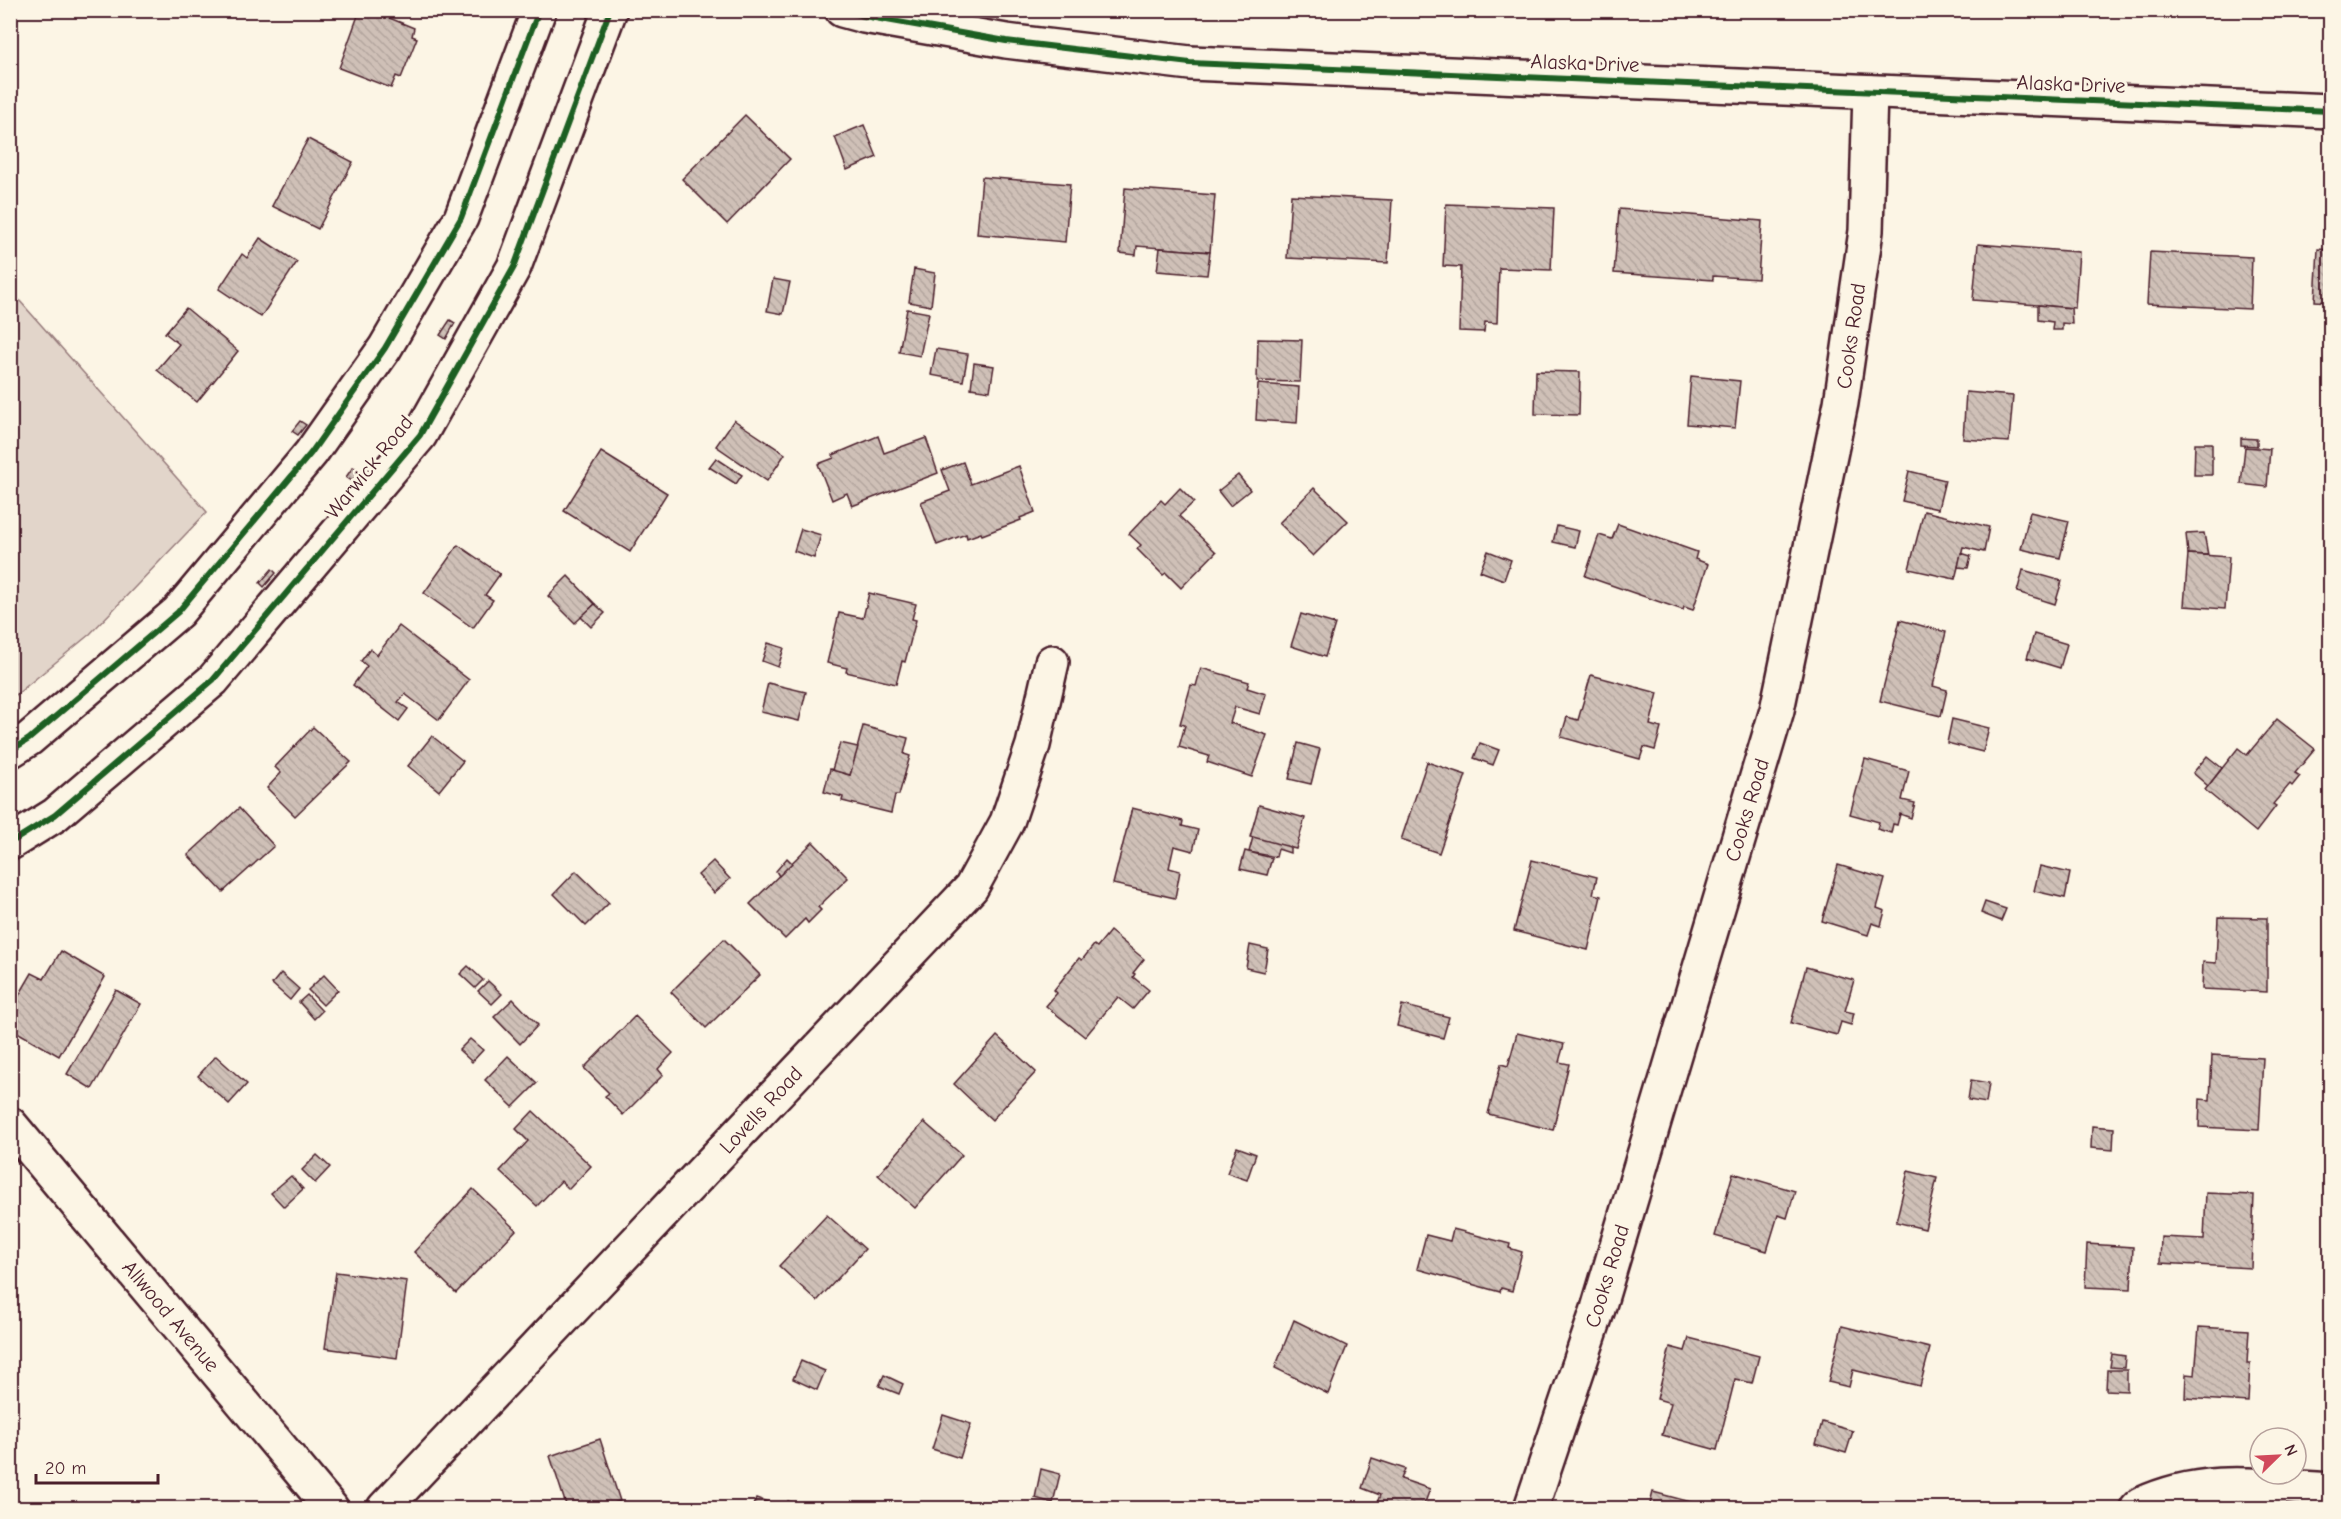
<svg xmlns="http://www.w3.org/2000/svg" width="2341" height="1519" font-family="'Comic Neue',sans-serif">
<defs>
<pattern id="building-back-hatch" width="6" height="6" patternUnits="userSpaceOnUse" patternTransform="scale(1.5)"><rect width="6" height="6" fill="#cfc0b7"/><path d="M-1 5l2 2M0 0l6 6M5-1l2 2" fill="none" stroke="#b3a59e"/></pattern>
</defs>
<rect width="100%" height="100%" fill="#fcf5e5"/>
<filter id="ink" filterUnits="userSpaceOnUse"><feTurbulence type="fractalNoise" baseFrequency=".0167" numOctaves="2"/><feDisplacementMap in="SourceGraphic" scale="12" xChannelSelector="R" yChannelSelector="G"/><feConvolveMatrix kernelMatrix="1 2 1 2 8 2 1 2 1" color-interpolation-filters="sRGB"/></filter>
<g filter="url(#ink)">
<path fill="#e2d5ca" stroke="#967a7a" stroke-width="1.5" d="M11,291L207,512L90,634L11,699Z"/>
<g fill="url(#building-back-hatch)" stroke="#4a1f2b" stroke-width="1.5">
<path d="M360,10H370L414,28L412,36L417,38L401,78L396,76L391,88L339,68Z"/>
<path d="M745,115L790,159L727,224L682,179Z"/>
<path d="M864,125L877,157L847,170L835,137Z"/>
<path d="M308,139L353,162L318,229L272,206Z"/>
<path d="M982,177L1070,184L1065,242L977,234Z"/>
<path d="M1125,188L1215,195L1210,252L1137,246L1136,255L1120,253Z"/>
<path d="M1291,195L1392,200L1388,263L1287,258Z"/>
<path d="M1446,204L1554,208L1551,270L1499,268L1497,323L1485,322L1484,332L1459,331L1461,267L1443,266Z"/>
<path d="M1619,209L1762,221L1758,279L1713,276V280L1614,273Z"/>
<path d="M260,238L297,262L261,317L219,289L242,254L247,258Z"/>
<path d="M1978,244L2079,252L2075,308L1973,300Z"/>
<path d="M1160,248L1210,252L1207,275L1157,271Z"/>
<path d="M2318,249L2330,250V302L2315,301Z"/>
<path d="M2150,252L2252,257L2250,309L2147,304Z"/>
<path d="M914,269L935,273L931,306L909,302Z"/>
<path d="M773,279L790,282L783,314L767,311Z"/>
<path d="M2038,305L2071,308L2072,324L2062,323V330H2052L2053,322L2038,320Z"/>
<path d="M186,308L238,351L197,402L157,370L179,344L165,333Z"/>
<path d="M907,309L929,313L920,356L899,352Z"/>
<path d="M450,320L455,323L446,339L440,335Z"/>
<path d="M1258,339L1302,340L1300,382L1257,381Z"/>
<path d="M936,349L968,354L963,381L931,375Z"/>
<path d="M974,363L994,366L990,391L971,388Z"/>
<path d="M1536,371L1580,372L1579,415L1535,414Z"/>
<path d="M1691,376L1740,381L1735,428L1687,424Z"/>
<path d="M1258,384L1299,387L1297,423L1256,420Z"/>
<path d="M1966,392L2013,396L2009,442L1963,439Z"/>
<path d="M734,420L785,454L767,481L716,446Z"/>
<path d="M300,421L306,425L298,435L292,431Z"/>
<path d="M878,436L884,453L926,438L938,473L852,506L847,493L832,500L818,464L834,458L833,455Z"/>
<path d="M2241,438L2257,439V446L2241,445Z"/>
<path d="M2195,443H2212V475H2194Z"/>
<path d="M2245,447L2270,449L2267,487L2241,484Z"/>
<path d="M601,452L667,493L630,552L564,511Z"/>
<path d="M716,458L742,475L736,484L709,467Z"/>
<path d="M963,462L971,484L1019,466L1035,512L1020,518L1021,520L982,535L981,533L967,538L966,534L937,545L921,502L950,491L942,470Z"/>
<path d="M353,467L360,471L352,481L346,477Z"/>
<path d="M1909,471L1945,480L1938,509L1902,501Z"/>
<path d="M1238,475L1250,490L1230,506L1218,491Z"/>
<path d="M1180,488L1194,502L1179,516L1216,552L1181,588L1166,573L1163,575L1137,549L1141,545L1129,534L1161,500L1165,504Z"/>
<path d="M1314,488L1348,521L1313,556L1279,523Z"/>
<path d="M1924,511L1989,527L1984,552L1963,547L1955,579L1909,569Z"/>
<path d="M2030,512L2069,521L2060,558L2021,549Z"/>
<path d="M1618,524L1697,552L1695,559L1708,564L1693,610L1684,607L1683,610L1585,576L1599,535L1612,539Z"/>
<path d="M1557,526L1579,531L1575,547L1553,542Z"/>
<path d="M801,529L821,535L814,558L794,551Z"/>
<path d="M2204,533L2208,555L2188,554L2186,534Z"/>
<path d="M458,545L500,574L485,595L493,600L473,628L424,593Z"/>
<path d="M1488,551L1511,560L1504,580L1480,571Z"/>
<path d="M1961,553L1971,556L1968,568L1958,567Z"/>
<path d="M2188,554L2229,557L2225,609L2184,606Z"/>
<path d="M272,569L276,573L264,587L260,583Z"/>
<path d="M2023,570L2062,581L2055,604L2017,592Z"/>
<path d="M568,576L595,604L575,623L548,596Z"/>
<path d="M869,593L916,604L912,619L916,620L905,662L902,661L896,684L846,672L847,668L827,663L839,613L863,618Z"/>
<path d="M595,604L605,613L591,627L581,617Z"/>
<path d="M1301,614L1335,624L1325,657L1291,646Z"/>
<path d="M1900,620L1946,632L1933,686L1947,690L1941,716L1880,701Z"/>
<path d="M399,626L469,680L439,720L405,694L398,702L408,709L399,721L353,685L367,666L361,661L370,649L377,655Z"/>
<path d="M2034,634L2067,644L2060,668L2027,658Z"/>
<path d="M768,643L784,648L778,667L762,661Z"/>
<path d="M1201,668L1249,682L1247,688L1266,694L1260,714L1235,707L1230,723L1267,735L1252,777L1207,762L1209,756L1179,747L1185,725L1180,724L1191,685L1196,686Z"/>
<path d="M1591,675L1658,693L1650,725L1661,728L1655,750L1644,747L1640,759L1561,737L1567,717L1578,720Z"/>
<path d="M768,683L806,692L799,721L761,712Z"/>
<path d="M1952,719L1989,728L1983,752L1947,743Z"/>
<path d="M2277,719L2315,749L2295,773L2300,776L2292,786L2290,784L2273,804L2276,806L2256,832L2205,790L2238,748L2247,755Z"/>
<path d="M863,726L908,738L904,754L910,756L899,795H895L891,813L842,801L843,797L824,792L830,769L850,775Z"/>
<path d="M313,727L351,762L295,816L267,788L281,773L275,767Z"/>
<path d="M432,736L463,761L439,791L408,766Z"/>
<path d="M840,743L858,747L850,775L832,770Z"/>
<path d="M1298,743L1320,749L1311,784L1289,779Z"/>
<path d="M1480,743L1499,750L1493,765L1474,758Z"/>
<path d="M2207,756L2222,768L2208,786L2193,773Z"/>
<path d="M1865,759L1909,771L1902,800L1915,803L1911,818L1900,814L1897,825L1893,824L1891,833L1877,829L1879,822L1850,814Z"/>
<path d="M1427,762L1466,775L1439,853L1401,840Z"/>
<path d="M1259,805L1305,818L1296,849L1250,837Z"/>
<path d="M239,808L274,846L223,892L188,855Z"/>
<path d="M1132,808L1183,821L1182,826L1198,830L1193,851L1174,846L1169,868L1180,871L1175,898L1113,884Z"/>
<path d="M1253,837L1290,847V853L1278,849L1276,857L1249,852Z"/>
<path d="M813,842L848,878L818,907L821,910L808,923L805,919L785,939L750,904Z"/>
<path d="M1245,851L1272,858L1267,875L1240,869Z"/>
<path d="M787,858L792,863L779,876L776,871Z"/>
<path d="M1532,860L1597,877L1593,894L1601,896L1588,950L1514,931Z"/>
<path d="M713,861L730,879L714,893L698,875Z"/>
<path d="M1838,865L1885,879L1877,908L1885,911L1881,926L1872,923L1868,935L1822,921Z"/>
<path d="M2040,866L2070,873L2065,898L2034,891Z"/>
<path d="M576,871L609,903L586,926L554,894Z"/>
<path d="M1985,902L2006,909L2001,921L1981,913Z"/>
<path d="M2218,917L2267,918V992L2202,989L2203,962L2216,963Z"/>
<path d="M1110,931L1144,959L1133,973L1135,974L1133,977L1149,990L1133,1009L1118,997L1085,1037L1046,1006L1057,993L1054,990L1079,958L1082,960L1094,945L1097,947Z"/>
<path d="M724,939L760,975L706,1028L671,992Z"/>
<path d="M1250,945L1268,949L1264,972L1246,968Z"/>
<path d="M61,951L105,977L59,1056L10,1028V1020L18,1006L14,1004L32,973L44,979Z"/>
<path d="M468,966L483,980L475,988L460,974Z"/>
<path d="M1806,967L1854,980L1845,1011L1854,1013L1851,1025L1841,1022L1837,1035L1791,1023Z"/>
<path d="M281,973L299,989L290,1000L272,984Z"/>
<path d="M324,975L338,990L323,1005L308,990Z"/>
<path d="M488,981L502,994L492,1004L478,991Z"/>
<path d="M116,990L141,1004L92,1089L67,1074Z"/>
<path d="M307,995L322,1011L314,1019L299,1002Z"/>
<path d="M513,999L538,1025L520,1044L494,1017Z"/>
<path d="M1402,1005L1449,1017L1443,1038L1397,1026Z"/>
<path d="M635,1016L673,1053L658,1069L663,1075L623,1115L605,1096L609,1093L584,1068Z"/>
<path d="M1517,1033L1564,1044L1559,1062L1569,1064L1553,1130L1488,1114L1501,1064L1508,1066Z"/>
<path d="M997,1036L1036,1072L992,1120L954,1084Z"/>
<path d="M470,1039L483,1050L472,1062L459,1050Z"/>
<path d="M2212,1055L2263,1058L2259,1130L2199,1127L2200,1099L2210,1100Z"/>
<path d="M216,1056L247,1084L229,1104L198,1076Z"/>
<path d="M508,1056L537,1083L513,1107L485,1080Z"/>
<path d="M1971,1080L1989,1083L1986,1103L1968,1100Z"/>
<path d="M533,1111L591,1166L569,1189L561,1181L537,1206L500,1171L528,1141L516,1129Z"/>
<path d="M924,1122L962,1155L915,1208L878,1175Z"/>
<path d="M2092,1126L2114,1128L2113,1150L2091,1148Z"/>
<path d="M1237,1147L1256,1154L1247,1180L1227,1173Z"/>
<path d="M317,1155L330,1167L315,1183L302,1170Z"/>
<path d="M1908,1171L1937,1178L1925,1229L1896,1222Z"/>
<path d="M1733,1173L1795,1191L1787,1218L1778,1215L1767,1251L1715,1236Z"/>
<path d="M291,1176L303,1189L284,1207L271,1193Z"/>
<path d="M473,1189L516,1230L456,1293L414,1252Z"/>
<path d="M2206,1193L2254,1195L2251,1268L2160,1263L2161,1237L2204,1239Z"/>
<path d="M827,1215L865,1249L817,1301L779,1266Z"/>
<path d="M1453,1229L1510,1244L1509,1248L1522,1252L1512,1291L1501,1288L1500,1292L1417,1269L1426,1235L1450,1241Z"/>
<path d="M2087,1244L2133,1247L2131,1289L2085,1287Z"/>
<path d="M336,1272L407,1281L397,1358L325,1348Z"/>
<path d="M1294,1320L1347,1346L1328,1394L1275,1368Z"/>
<path d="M1842,1326L1930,1348L1920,1386L1853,1370L1849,1387L1828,1382Z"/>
<path d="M2199,1327L2249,1330L2247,1363H2250L2248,1402L2185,1398L2186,1374L2195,1375Z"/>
<path d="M1689,1338L1759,1356L1752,1383L1735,1379L1717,1450L1662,1435L1671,1403L1657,1399L1670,1347L1685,1351Z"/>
<path d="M2112,1354L2125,1356L2124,1368L2110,1367Z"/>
<path d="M801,1361L825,1371L817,1390L793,1379Z"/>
<path d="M2107,1370H2127V1391L2106,1390Z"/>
<path d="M884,1375L903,1384L899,1394L879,1386Z"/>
<path d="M943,1415L971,1424L960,1458L932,1449Z"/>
<path d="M1822,1422L1853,1431L1846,1453L1816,1444Z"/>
<path d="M600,1439L620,1501L597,1508H567L550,1456Z"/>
<path d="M1372,1458L1405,1469L1401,1479L1430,1489L1423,1508H1425H1375L1380,1495L1362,1488Z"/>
<path d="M1041,1469L1060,1474L1053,1503L1035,1498Z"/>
<path d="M1653,1492L1702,1505L1701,1508H1649Z"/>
<path d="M756,1498L785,1508L788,1501L808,1508H752Z"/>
</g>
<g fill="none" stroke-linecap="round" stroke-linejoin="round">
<defs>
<g id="street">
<path d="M842,10L864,16L1006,41L1190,63L2330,111"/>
<path d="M10,1124L331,1508"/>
<path d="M384,1508L971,888L1007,822L1033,745L1052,662"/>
<path d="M1531,1508L1598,1309L1777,710L1841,403L1866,231L1870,92"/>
<path d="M2137,1508L2140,1505C2204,1475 2262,1486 2330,1490"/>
</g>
<g id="secondary">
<path d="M10,751L29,739L178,612L311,453L385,348L461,218L539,10"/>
<path d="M10,843L55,815L213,680L420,435L514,267L610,10"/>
</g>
</defs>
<use href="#street" stroke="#4a1f2b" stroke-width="38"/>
<use href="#secondary" stroke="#4a1f2b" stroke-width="38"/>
<use href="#street" stroke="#fcf5e5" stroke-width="33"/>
<use href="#secondary" stroke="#fcf5e5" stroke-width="33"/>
<defs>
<g id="cycleway">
<path d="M842,10L864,16L1006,41L1190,63L2330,111"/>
<path d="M10,751L29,739L178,612L311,453L385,348L461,218L539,10"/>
<path d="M10,843L55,815L213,680L420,435L514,267L610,10"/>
</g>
</defs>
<use href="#cycleway" stroke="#fcf5e5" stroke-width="10"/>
<use href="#cycleway" stroke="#1b5e20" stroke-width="6"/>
</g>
</g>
<g text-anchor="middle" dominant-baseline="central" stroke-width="6" stroke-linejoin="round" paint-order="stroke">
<g font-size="21" fill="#4a1f2b" stroke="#fcf5e5">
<text transform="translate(1585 63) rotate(2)">Alaska Drive</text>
<text transform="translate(2071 84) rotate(2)">Alaska Drive</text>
<text transform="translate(1851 336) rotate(-82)">Cooks Road</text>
<text transform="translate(369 467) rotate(-51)">Warwick Road</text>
<text transform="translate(1747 810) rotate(-73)">Cooks Road</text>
<text transform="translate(761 1110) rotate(-47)">Lovells Road</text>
<text transform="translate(1607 1276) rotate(-73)">Cooks Road</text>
<text transform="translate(171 1316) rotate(50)">Allwood Avenue</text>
</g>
</g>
<rect width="2341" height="1519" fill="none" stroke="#fcf5e5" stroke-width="36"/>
<rect x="18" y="18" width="2305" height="1483" fill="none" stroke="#4a1f2b" stroke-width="2" filter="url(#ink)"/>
<g transform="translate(2278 1456) rotate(66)"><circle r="28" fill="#fcf5e5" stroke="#b59f9b" stroke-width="1.5"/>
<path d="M0-4.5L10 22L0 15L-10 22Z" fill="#d1495b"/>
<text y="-9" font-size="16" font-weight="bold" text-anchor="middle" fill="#4a1f2b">N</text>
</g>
<path d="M36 1474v9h122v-9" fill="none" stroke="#4a1f2b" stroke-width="3"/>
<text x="45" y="1474" font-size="18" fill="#4a1f2b" stroke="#fcf5e5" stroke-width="4.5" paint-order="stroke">20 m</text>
</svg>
